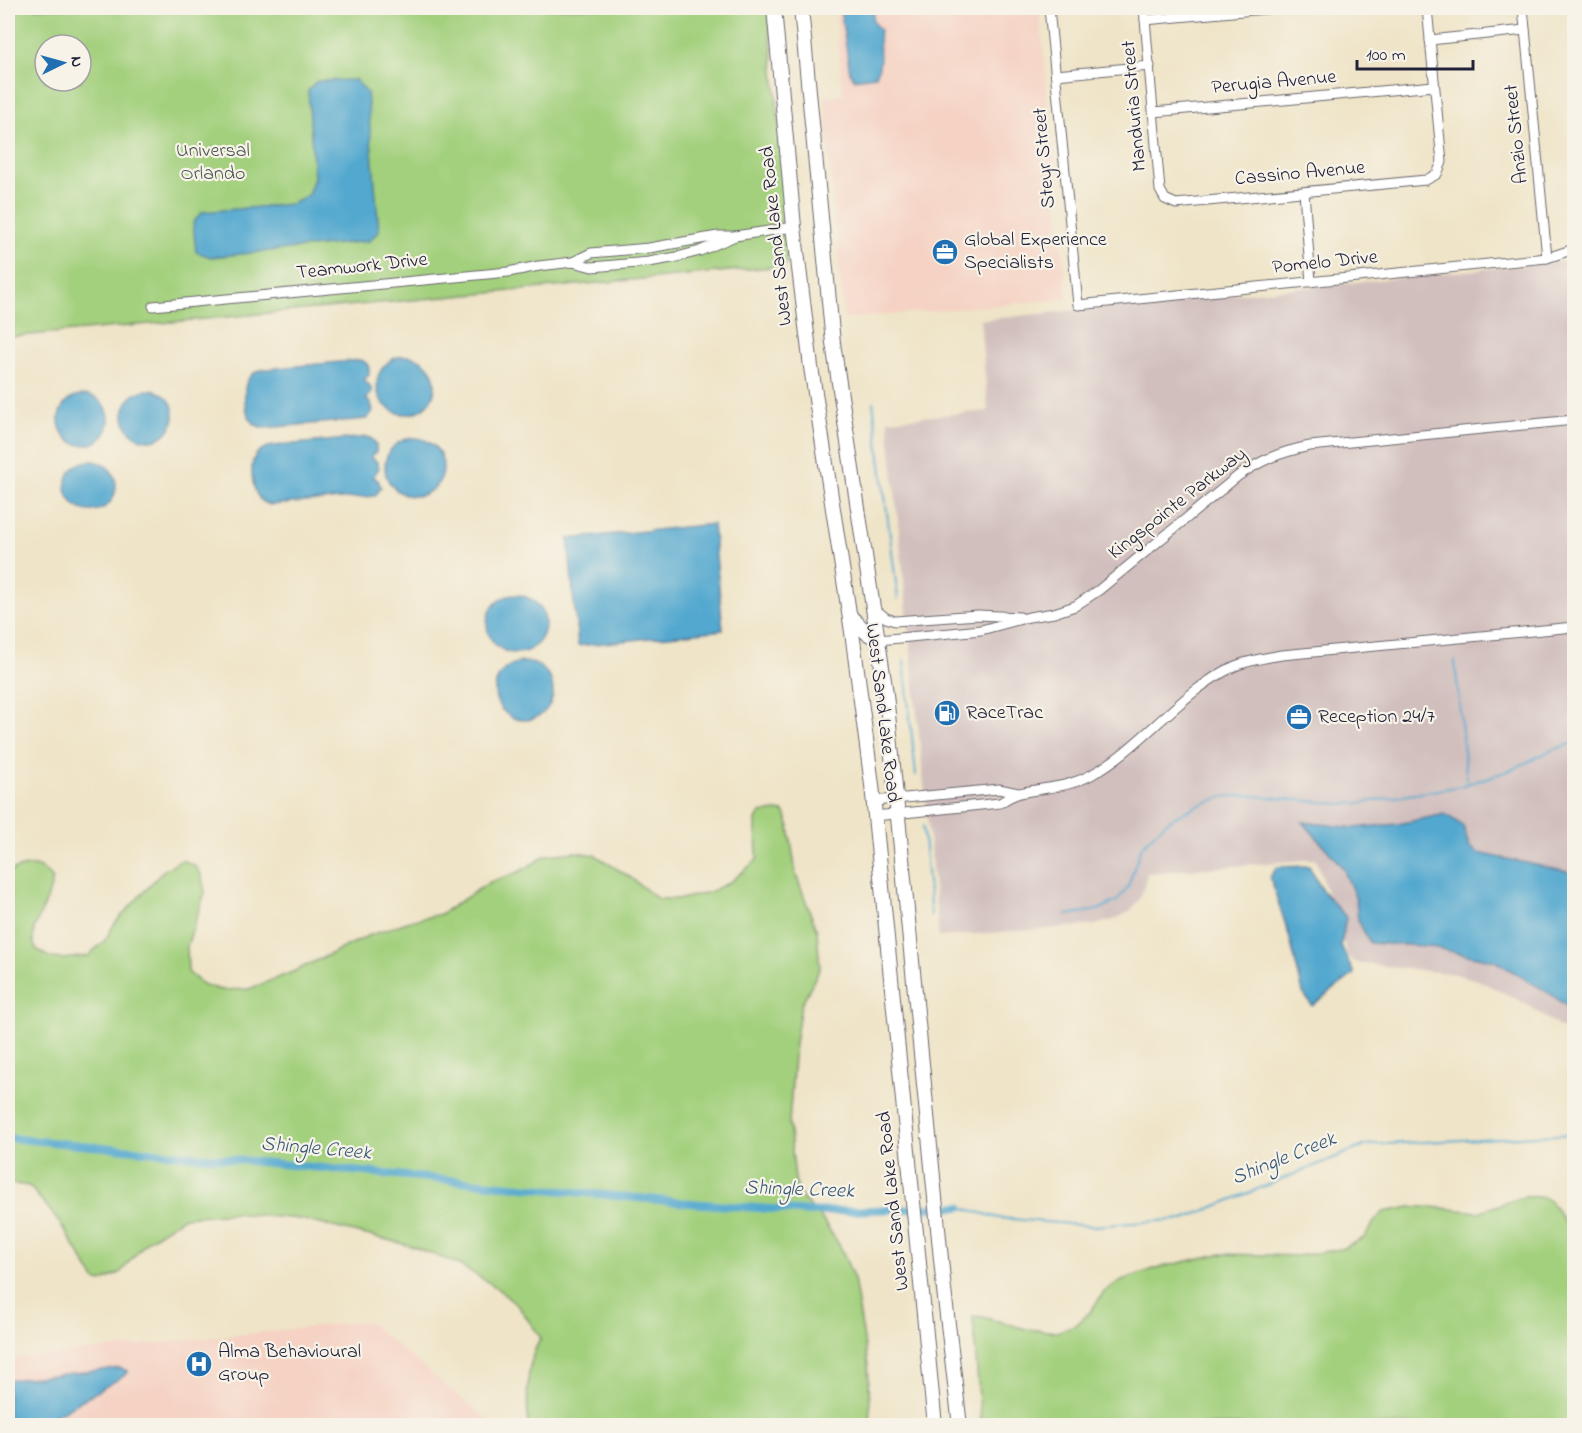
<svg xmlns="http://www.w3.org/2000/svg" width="1582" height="1433" font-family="'Indie Flower',sans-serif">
<rect width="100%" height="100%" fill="#f7f3e8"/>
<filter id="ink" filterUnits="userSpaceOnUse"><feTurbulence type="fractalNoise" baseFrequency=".0167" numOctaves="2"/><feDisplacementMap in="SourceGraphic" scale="12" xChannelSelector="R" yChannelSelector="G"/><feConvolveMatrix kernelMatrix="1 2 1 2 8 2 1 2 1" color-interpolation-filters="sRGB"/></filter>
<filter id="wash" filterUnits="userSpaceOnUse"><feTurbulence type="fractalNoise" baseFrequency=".008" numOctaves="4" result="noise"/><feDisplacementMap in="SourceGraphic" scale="24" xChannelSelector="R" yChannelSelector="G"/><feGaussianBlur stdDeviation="1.35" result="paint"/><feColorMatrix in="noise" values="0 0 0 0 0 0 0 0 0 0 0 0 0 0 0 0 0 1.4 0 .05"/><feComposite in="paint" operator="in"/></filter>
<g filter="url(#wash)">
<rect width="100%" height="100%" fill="#efe4c7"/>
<g fill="#f5d2c3">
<path d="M835,8H1039L1067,299L844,319L824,97L843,95Z"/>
<path d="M367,1321L494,1425H8V1359Z"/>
</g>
<path fill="#d1bfbd" d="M1574,260V1037L1526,1004L1478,980L1455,974L1357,963L1352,960L1348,955L1316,859L1147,873L1144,888L1139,900L1130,911L1116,919L1095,925L939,937L888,420L988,411L980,320Z"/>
<g fill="#a3d07d" stroke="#62795c" stroke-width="1.5" fill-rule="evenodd">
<path d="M8,8H768L788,217L783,222L770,224L771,235L781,234L787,235V262L784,266L8,337ZM45,45H81V81H45Z"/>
<path d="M776,811L784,812L788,820L796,875L817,931L820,968L801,1005L795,1043L789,1123L795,1179L800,1196L820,1216L840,1246L854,1279L868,1365L871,1425H528C527,1395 525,1364 541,1338L519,1307L493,1285L456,1263L408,1245L300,1219L234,1213L184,1217L147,1241L120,1273L101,1282L95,1280L64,1229L49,1209L29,1186L8,1183V872C27,864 39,861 53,879L47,900L34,928L33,942L36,949L51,958L63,959L88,956L105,940L115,923L164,870L182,860L195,866L201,875L205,892L187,946L188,972L202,984L221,990L249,989L295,971L368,936L410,921L441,914L490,882L519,872L547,855L575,852L595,855L630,877L658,899H681L710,892L730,882L757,860L756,820L760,813Z"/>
<path d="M1523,1197C1530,1197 1542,1195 1548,1200C1559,1208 1562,1224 1574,1231V1425H981L973,1316L983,1317L1026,1329L1057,1332L1077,1324L1090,1312L1104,1292L1122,1280L1157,1268L1219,1254L1297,1256L1341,1249L1364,1238L1376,1219L1384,1212L1410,1207H1432L1478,1212Z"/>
</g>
<g fill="#53a8cf" stroke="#3a6585" stroke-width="1.5">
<path d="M840,8H875C871,17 872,23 880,30C877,44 884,64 875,76L854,79L850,73Z"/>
<path d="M356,80L367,93L379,231L369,241L211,257L196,252L193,223L202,212L292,204L308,195L314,178L308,91L317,81Z"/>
<circle cx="406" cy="385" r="29"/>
<path d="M361,360C368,363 370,367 369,375L364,380L370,386L372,392L366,400L371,403L373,411L367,419L264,428C259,427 255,425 252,421C244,412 242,387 249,378C253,372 259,370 266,369Z"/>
<circle cx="149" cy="415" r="25"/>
<circle cx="84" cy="420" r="25"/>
<path d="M368,437C375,440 377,444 376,452L371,457L377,462L379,468L373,477L378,480L381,487L375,496L271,505C266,504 262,502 259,498C252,489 249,464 256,455C260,449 266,447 273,446Z"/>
<circle cx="414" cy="467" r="29"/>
<circle cx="91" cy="486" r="25"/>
<path d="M713,524L723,630L578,646L568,539Z"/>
<circle cx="516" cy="624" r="29"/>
<circle cx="524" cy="691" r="29"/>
<path d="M1445,814L1463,826L1469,846L1478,853L1574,873V1012L1549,993L1495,961L1427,946L1370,943L1358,920L1356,899L1343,868L1303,822L1354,828L1398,824Z"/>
<path d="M1309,866L1322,890L1346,917L1341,945L1354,974L1312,1006L1303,993L1289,935L1270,877L1277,867Z"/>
<path d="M120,1368L128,1371L124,1376L39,1425H8V1380Z"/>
</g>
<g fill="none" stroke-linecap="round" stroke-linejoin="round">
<g stroke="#53a8cf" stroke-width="2">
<path d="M873,402L898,599"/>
<path d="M904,661L916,775"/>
<path d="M1455,661L1467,783"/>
<path d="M923,826L931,916"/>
<path d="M1067,915L1098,910L1117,901L1128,887L1141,847L1152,836L1168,821L1196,806L1223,797L1244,795L1342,804L1361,803L1461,786L1511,770L1552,750L1574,743"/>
<path d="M960,1207L999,1218L1093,1226L1184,1219L1366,1145L1574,1134"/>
</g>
<path stroke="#53a8cf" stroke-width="8" d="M8,1138L689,1203L811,1212L960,1207"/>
</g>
</g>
<g filter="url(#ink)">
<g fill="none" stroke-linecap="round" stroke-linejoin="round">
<defs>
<g id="street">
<path d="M1049,8L1078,305L1547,258L1574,249"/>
<path d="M1144,8L1160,190L1165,199L1176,204L1426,180L1437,174L1442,162L1427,8"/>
<path d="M1523,8L1547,258"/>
<path d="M1145,20L1276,8"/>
<path d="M1430,40L1525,30"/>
<path d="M1056,75L1150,66"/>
<path d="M1154,112L1434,86"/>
<path d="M1304,192L1311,282"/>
<path d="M573,262L591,253L649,248L718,236H735L794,227"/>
<path d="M153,306L508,272L539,266L573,262L592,267L649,262L677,257L700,251L735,236"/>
<path d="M875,609L886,618L895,621L978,615L1020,617"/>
<path d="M879,640L981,630L1029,617L1054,613L1075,606L1099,590L1238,476C1263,459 1281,452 1310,446L1574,420"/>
<path d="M874,801L999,789L1018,793"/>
<path d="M875,816L1000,803C1006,799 1013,795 1020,793C1046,787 1067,788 1091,775C1143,746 1179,693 1233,667C1248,660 1265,658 1282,655L1574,627"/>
</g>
<g id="primary">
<path d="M774,8L794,227L811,367L852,632L872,785L935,1426"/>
<path d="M801,8L833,343L886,694L944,1290L960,1426"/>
<path d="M850,616L867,633L879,640"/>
</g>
</defs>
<use href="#street" stroke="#6a666c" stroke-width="11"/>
<use href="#primary" stroke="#6a666c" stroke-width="16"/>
<use href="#street" stroke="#fff" stroke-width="9"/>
<use href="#primary" stroke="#fff" stroke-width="14"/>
</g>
</g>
<defs>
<symbol id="office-disc" viewBox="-11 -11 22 22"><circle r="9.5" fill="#1f6fb2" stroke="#f7f3e8"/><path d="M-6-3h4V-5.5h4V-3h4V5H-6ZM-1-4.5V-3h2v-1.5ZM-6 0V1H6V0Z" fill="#fff"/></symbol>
<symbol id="fuel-disc" viewBox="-11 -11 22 22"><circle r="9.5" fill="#1f6fb2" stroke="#f7f3e8"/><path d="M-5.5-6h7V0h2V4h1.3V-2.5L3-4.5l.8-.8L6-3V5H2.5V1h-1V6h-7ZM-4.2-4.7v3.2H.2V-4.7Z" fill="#fff"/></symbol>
<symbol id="hospital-disc" viewBox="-11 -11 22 22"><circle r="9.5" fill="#1f6fb2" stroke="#f7f3e8"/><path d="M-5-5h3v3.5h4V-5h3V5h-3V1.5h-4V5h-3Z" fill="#fff"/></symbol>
</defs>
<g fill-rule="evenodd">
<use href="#office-disc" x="930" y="237" width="30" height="30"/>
<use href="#fuel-disc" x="932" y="698" width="30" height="30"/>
<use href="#office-disc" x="1284" y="702" width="30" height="30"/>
<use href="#hospital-disc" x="184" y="1349" width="30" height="30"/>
</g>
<g text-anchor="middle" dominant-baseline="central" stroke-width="4.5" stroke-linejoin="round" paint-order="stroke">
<g font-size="20" fill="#22223b" stroke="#f7f3e8">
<text transform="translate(1274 83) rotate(-5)">Perugia Avenue</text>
<text transform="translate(1135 106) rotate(-95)">Manduria Street</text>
<text transform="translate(1517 134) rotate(-96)">Anzio Street</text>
<text transform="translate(1045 158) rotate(-95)">Steyr Street</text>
<text transform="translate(1300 174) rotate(-5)">Cassino Avenue</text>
<text transform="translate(777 236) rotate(-96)">West Sand Lake Road</text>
<text transform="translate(1325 263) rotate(-6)">Pomelo Drive</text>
<text transform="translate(362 267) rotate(-6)">Teamwork Drive</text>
<text transform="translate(1178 504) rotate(-38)">Kingspointe Parkway</text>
<text transform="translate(882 713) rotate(83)">West Sand Lake Road</text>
<text transform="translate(894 1201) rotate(-96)">West Sand Lake Road</text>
</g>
<g font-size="20" fill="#49564f" stroke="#f7f3e8">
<text x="213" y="151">Universal<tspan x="213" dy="23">Orlando</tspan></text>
</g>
<g font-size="20" fill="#22223b" stroke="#f7f3e8" text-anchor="start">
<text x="964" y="240">Global Experience<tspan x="964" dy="23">Specialists</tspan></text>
<text x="966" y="713">RaceTrac</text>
<text x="1318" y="717">Reception 24/7</text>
<text x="218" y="1352">Alma Behavioural<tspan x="218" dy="23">Group</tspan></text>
</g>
<g font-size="21" font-style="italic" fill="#365876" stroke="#f7f3e8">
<text transform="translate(316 1149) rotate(5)">Shingle Creek</text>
<text transform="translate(1284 1159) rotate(-22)">Shingle Creek</text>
<text transform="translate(799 1190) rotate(2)">Shingle Creek</text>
</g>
</g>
<rect width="1582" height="1433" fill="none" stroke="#f7f3e8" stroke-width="30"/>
<g transform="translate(63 63) rotate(85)"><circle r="28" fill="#f7f3e8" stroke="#a29fa3" stroke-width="1.5"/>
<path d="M0-4.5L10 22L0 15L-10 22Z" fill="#1f6fb2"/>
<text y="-9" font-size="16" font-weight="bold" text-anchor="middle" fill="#22223b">N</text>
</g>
<path d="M1357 60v9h116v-9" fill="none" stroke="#22223b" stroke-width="3"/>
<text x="1366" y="60" font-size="18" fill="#22223b" stroke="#f7f3e8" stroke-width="4.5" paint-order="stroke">100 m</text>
</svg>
